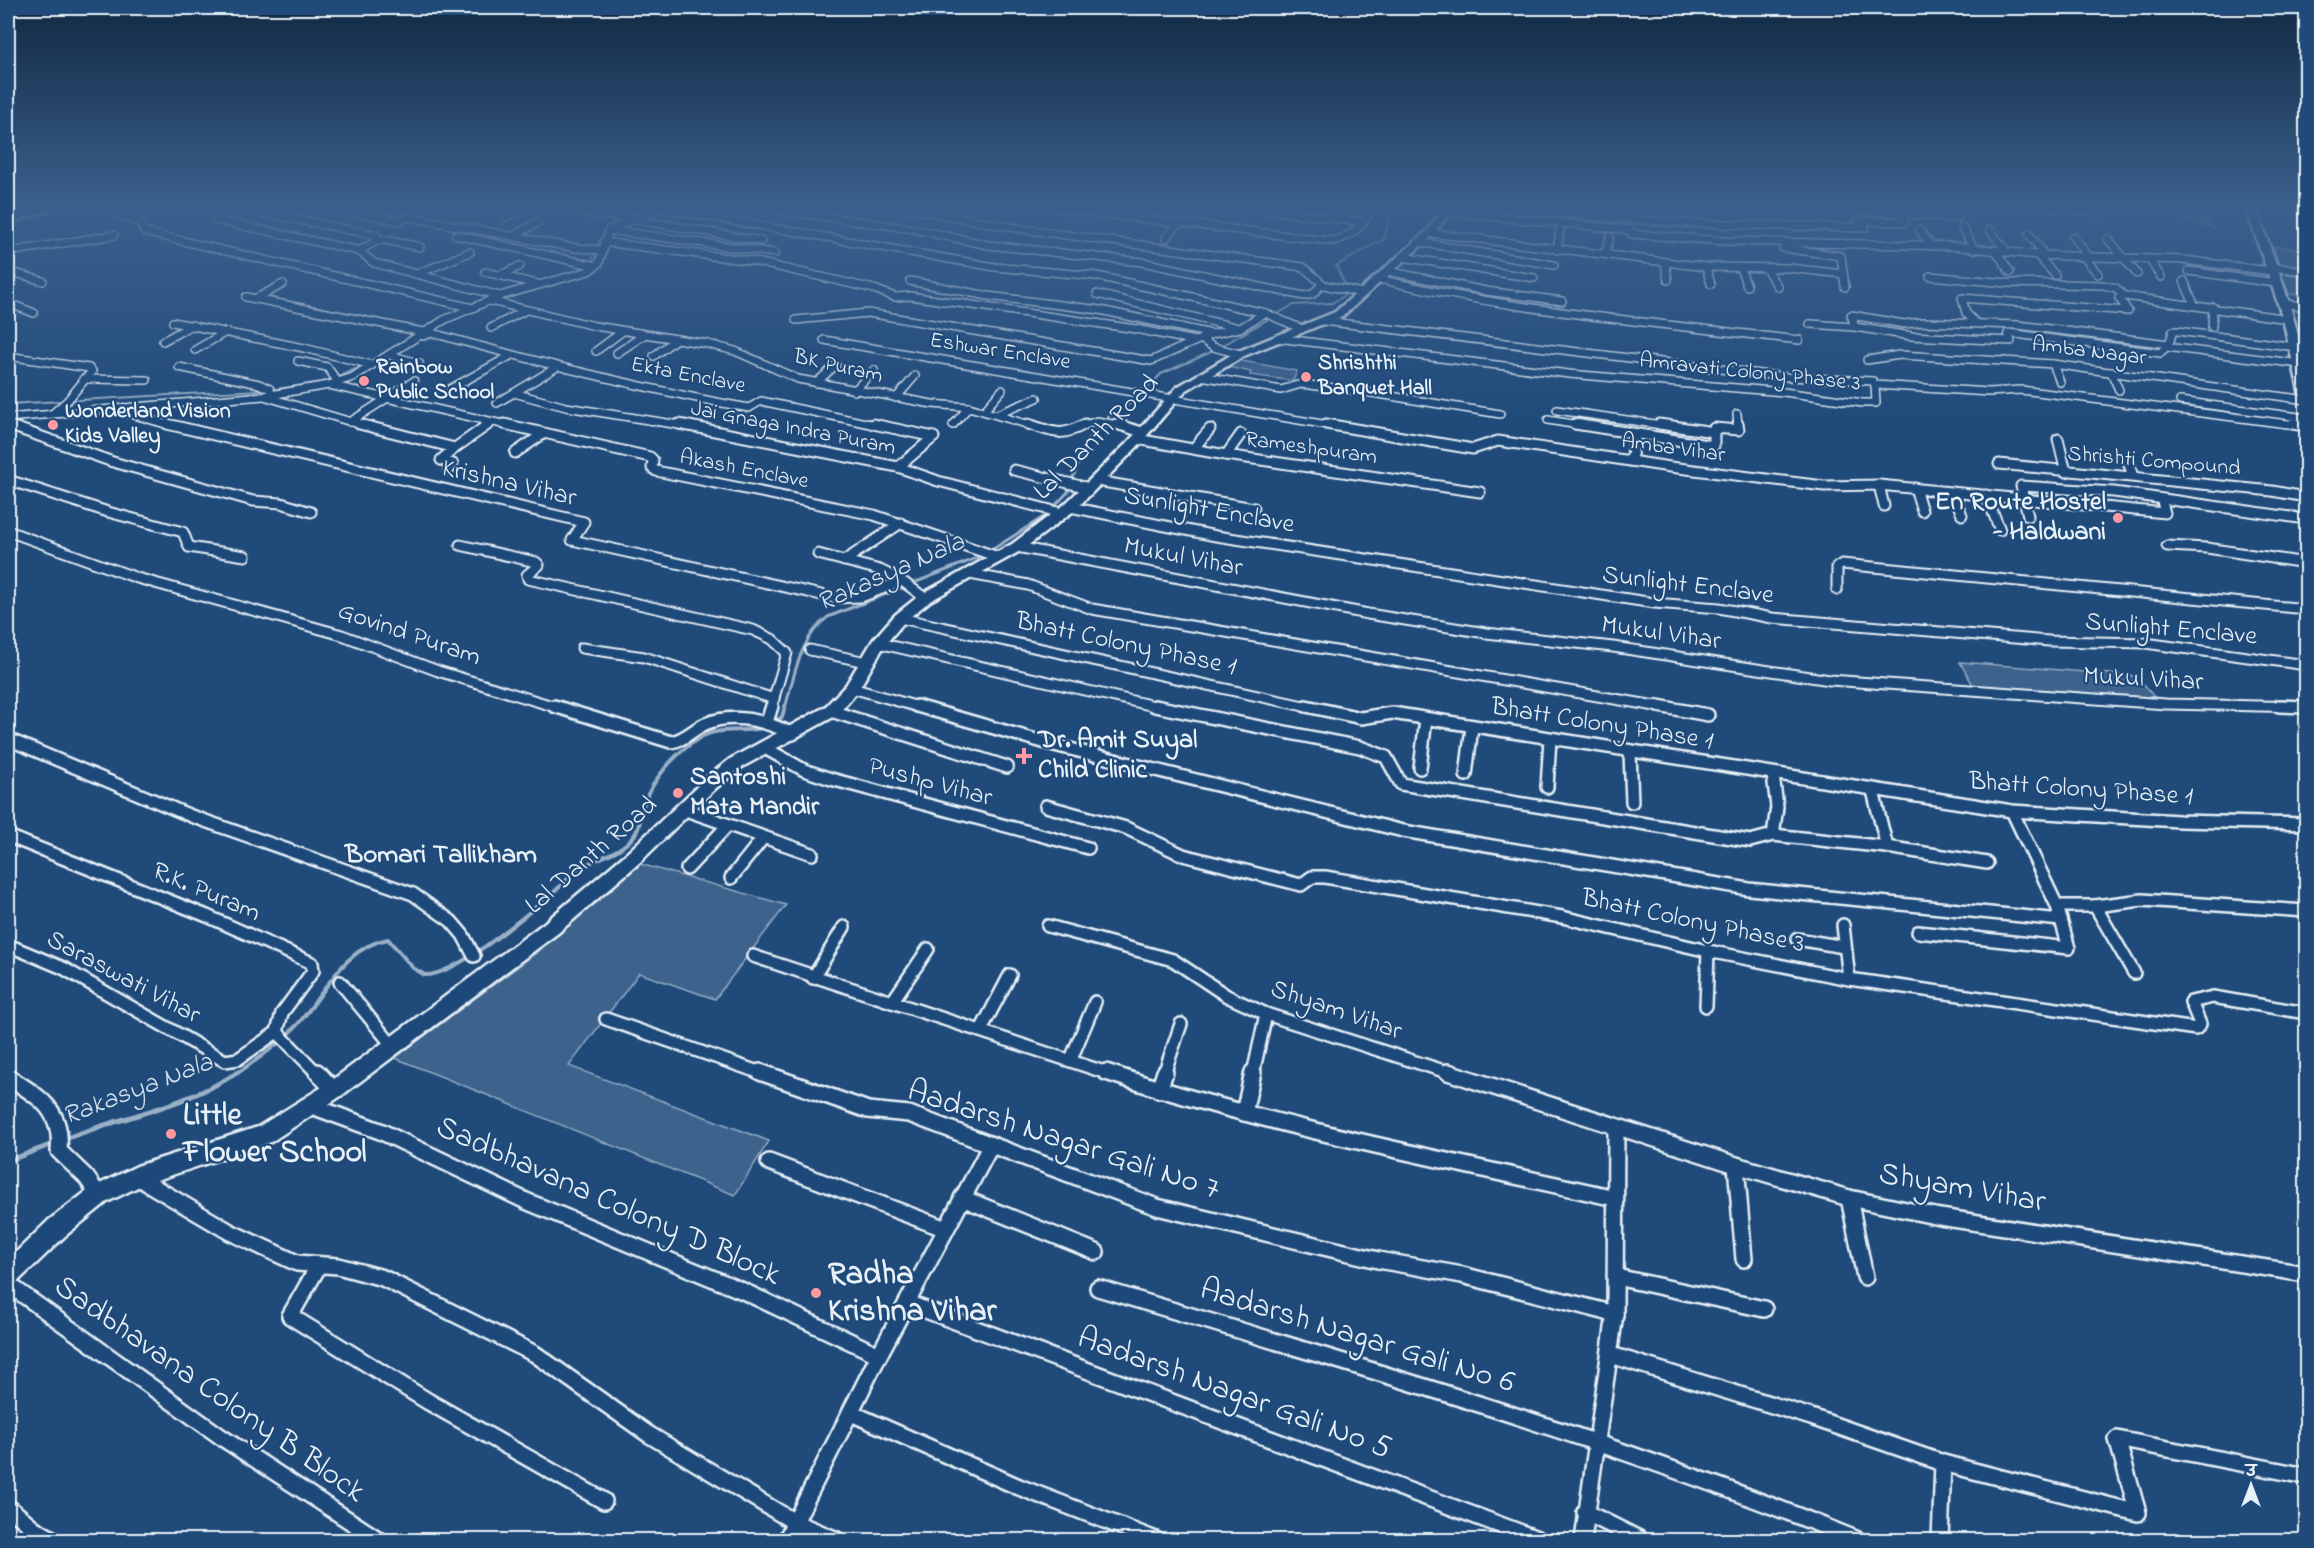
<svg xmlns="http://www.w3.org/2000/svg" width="2314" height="1548" font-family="'Indie Flower','Playpen Sans Deva',sans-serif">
<rect width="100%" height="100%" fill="#1f4a7a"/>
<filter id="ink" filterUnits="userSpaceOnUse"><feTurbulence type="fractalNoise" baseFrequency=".0167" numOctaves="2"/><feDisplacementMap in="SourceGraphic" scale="12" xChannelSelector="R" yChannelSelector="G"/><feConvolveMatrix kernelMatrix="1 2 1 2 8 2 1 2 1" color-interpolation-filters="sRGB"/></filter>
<g filter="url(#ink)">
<g fill="#3c628c" stroke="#92aac2" stroke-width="1.5">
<path d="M2140,207H2191C2198,218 2207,219 2214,228Z"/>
<path d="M2273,246L2306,250V270L2280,267Z"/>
<path d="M2281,273L2306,277V296L2289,294Z"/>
<path d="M1237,360L1297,371L1293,381L1250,375L1251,372L1224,366Z"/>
<path d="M1960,662L2136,676L2157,700L1973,685Z"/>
<path d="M640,864L786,905L715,999L639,973L569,1066L769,1141L735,1195L395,1058L539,951Z"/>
</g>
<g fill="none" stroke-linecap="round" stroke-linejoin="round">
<g stroke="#9ab0c7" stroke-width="2">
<path d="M631,216L653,208"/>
<path d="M590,265L598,244"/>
<path d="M505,292L573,272"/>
<path d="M385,353L443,317"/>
<path d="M8,404L276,389L323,382L366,365"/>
<path d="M1100,426L1109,416L1135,401L1161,374L1209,353L1293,305L1332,303L1345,295L1346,287L1336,266L1384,239L1391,214L1406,207"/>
</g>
<path stroke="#9ab0c7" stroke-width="3" d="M785,708C794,677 800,637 828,617L982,556L1045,516L1068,492L1085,443L1102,424"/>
<g stroke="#9ab0c7" stroke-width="4">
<path d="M773,723L782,717L785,706"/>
<path d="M236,1074C257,1060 279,1044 297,1025C326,993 342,948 388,939L413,968L425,975C456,976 530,912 555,891C563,885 570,876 578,869C596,858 619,854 633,837C641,828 640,815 644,803C654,778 674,755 696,740C717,725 743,734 767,727"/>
</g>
<g stroke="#9ab0c7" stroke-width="5">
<path d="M62,1140C120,1117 185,1107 238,1072"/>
<path d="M8,1161L55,1143"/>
</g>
<defs>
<g id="street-far3">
<path d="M11,207L34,213"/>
<path d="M104,207L140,223L144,232L473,308"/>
<path d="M176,207L185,211"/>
<path d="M332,207L399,221L409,217"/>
<path d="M399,207L420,211L409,217L576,248L601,250"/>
<path d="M538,207L632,218"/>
<path d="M756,207L914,229L988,245L1142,262L1304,296L1313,294L1321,285"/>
<path d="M902,207L1022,229L1303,267L1324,285L1362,293"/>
<path d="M1044,207L1331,241C1351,238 1364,225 1371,207"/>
<path d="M1244,207L1364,222"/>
<path d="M1346,207L1369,211"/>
<path d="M1483,207L1681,223L1865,228L1859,221L1905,222L1902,213"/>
<path d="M1833,207L1952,218L1958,217L1960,207"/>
<path d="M2048,207L2101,212L2098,207"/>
<path d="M660,208L995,267L1097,276L1265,313L1302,329"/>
<path d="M1448,212L1631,230L1632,234L1725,241L1953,246L2037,255L2183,260L2271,271"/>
<path d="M264,213L376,235L380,239L420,247"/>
<path d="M506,217L524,207"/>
<path d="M631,219L761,241"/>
<path d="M216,220L359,251L374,263L500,296"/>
<path d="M1962,227L1974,249"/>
<path d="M609,230L775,253"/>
<path d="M1919,230L1932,246"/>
<path d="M1990,230L2007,252"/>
<path d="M1430,233L1706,267L1789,268L1843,274"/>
<path d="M2029,234L2045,256"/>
<path d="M456,235L596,266"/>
<path d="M515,235L537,223"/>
<path d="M2073,237L2090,258"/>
<path d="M1166,238L1178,224"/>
<path d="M2108,239L2137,274"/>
<path d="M604,242L752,261L874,289L895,297L910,296L1136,329L1195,341"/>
<path d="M1419,242L1554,265"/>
<path d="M1783,248L1841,256L1845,287"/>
<path d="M1557,250L1560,230"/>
<path d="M359,251L380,239"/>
<path d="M1996,251L2010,272"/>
<path d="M8,252L114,235"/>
<path d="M1605,254L1610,237"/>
<path d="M2037,255L2055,275"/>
<path d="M1402,257L1534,278"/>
<path d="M2084,257L2098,274"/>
<path d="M2149,259L2161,277"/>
<path d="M1665,262L1668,280"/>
<path d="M1706,267L1711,284"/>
<path d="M2270,267L2306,271"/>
<path d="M1740,268L1747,286"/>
<path d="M1766,269L1778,287"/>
<path d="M8,271L43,281"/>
<path d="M1387,271L1486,291L1562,301"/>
<path d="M2189,271L2276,283"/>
<path d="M485,272L537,284"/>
<path d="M417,274L470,252"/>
<path d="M501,275L520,266"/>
<path d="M1930,276L2008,283L2103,285L2116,288L2124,296"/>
<path d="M1379,279C1516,312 1659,323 1799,340"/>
<path d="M910,281L988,296L1100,310L1212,334"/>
<path d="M2184,281L2194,304"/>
<path d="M1097,294L1239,328"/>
<path d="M246,297L423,332"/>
<path d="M255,299L283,284"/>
<path d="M490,301L595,326L708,344L735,351L798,379L932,404L969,407L1033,426"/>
<path d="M8,303L34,313"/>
<path d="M2283,303L2306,307"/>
<path d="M796,320L868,313L1151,361L1212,334L1240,328L1265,313"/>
<path d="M1323,321L1787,377L1873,381L1875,385"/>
<path d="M173,322L304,348L372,365"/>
<path d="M1976,323L1966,313L1962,298L2128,311L2119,298L2124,296L2288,319"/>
<path d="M1810,324L1855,327L1911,336L2011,341L2008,333L2160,353L2166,347L2300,364"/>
<path d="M1855,327L1851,315L1904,324L1923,322L2018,325L2169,344L2173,331H2178L2296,347"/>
<path d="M2212,327L2213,307"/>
<path d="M491,328L526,310"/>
<path d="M423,336L432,333C537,362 642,389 749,408L761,401L880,426"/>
<path d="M1277,338L1569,374L1784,392L1863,403H1876L1875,385L1989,392L2021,390L2304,426"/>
<path d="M1201,339L1213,347L1240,354"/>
<path d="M824,340L1334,426"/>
<path d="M163,341L192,325"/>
<path d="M195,350L226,332"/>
<path d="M596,351L623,331"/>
<path d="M617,353L644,335"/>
<path d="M8,356L89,368L92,371L67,401L52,414"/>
<path d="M392,356L419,363"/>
<path d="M654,356L676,339"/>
<path d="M1867,360L1900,355L2053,364L2306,400"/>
<path d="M298,361L327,367L338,382"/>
<path d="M2053,364L2060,382"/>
<path d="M179,367L259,384L270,389L271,395"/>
<path d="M2111,372L2119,390"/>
<path d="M1201,376L1281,390L1301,384L1366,392L1500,414"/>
<path d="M83,379L147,380"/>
<path d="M816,383L836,365"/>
<path d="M329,385L511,426"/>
<path d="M450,389L510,356"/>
<path d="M854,391L874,370"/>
<path d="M514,393L566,407L686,426"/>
<path d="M267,397L365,426"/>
<path d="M896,398L915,376"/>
<path d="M2180,401L2306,418"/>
<path d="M497,403L557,367"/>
<path d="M114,409L172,426"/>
<path d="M1557,410L1669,426"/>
<path d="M984,411L1002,390"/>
<path d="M998,414L1037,398"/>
<path d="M1737,414L1738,426"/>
<path d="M8,418L264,396L329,385L353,377L444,320L500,296L589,271L599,263L609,230L661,207"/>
<path d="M1548,420L1585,426"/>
<path d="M350,422L414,381"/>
<path d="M953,425L969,407"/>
<path d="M487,426L491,423"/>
<path d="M1082,426L1097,421L1122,426"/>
</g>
<g id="street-far2">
<path d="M167,424L584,522L572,540L835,598L861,597L902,581L925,598"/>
<path d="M359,424L455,448L489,424"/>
<path d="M504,424L650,457L653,460L652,468L656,471L874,515L998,557"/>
<path d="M679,424L898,467L938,481L1062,513"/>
<path d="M873,424L934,437L898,467"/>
<path d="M1028,424C1053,432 1061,438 1085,424"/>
<path d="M1116,424L1142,432"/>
<path d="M1326,424L1473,449L1498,441L1670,467L1824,486L1879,485L2165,513L2162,501"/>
<path d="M1575,424L1714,446V428L1739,430L1738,424"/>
<path d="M1659,424L1714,432"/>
<path d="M2292,424L2306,426"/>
<path d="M8,425L113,462L253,501L281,503L311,512"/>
<path d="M1137,439L1226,455L1480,492"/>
<path d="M2058,439L2066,472"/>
<path d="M1193,449L1210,429"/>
<path d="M515,453L543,434"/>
<path d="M1226,455L1241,434"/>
<path d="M2127,459L2133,476"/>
<path d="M1631,461L1635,436"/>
<path d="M1999,464L2272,491L2306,497"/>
<path d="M449,470L453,464L441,460L455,448"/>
<path d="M1014,470L1089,488"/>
<path d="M8,480L108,512L183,532L189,547L245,556"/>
<path d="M1097,481L1254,508"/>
<path d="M1879,485L1884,506"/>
<path d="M1915,488L1922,511"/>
<path d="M1953,492L1962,515"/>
<path d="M1986,495L2000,530"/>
<path d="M1070,507L1216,536L1654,603L1719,608L1772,618L2049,641L2145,643L2306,665"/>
<path d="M2028,516L2021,486L2114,492L2306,519"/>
<path d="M8,531L137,578L342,635L438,671L559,708"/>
<path d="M460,545L536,562L539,565L527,575L528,579L753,630L772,639L787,653L771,708"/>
<path d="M2167,546L2207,548L2306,563"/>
<path d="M1017,547L1368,614L1486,633L1613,647L1830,680L2166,704L2306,707"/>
<path d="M818,554L880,570L902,581"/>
<path d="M844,561L901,523"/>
<path d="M970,574L1028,585L1092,609L1667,708"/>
<path d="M1837,590V567L1842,564L2306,609"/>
<path d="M900,618L1313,708"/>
<path d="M878,643L1163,708"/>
<path d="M582,648L644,657L774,699"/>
<path d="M810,650L866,662"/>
<path d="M852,688L922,708"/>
</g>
<g id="street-far1">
<path d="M554,706L671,742C685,740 692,730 705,724C733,712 766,721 793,734"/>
<path d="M917,706L1050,744L1403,831L1749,889L2061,920"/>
<path d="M1155,706L1360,747L1386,757L1401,784L1750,841L1773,835L1887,847L1987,863"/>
<path d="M1306,706L1361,718L1392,713L2012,811L2179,821L2306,824"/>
<path d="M1658,706L1708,715"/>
<path d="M2279,706L2306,707"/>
<path d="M831,711L1007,767"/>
<path d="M767,722L772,706"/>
<path d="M8,739L191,816L413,894L451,921L463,935L474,956"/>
<path d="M765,748L804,770L831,779L1088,848"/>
<path d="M1630,753L1632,802"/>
<path d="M1420,768L1426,719"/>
<path d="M1466,775L1472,727"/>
<path d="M1773,775L1777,807L1773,835"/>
<path d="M1547,787L1550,739"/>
<path d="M1873,791L1887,847"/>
<path d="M1046,806L1126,828L1183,855L1301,885L1312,877H1325L1562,917L1708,951L1849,979L2196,1029L2200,1024L2191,1002L2213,997L2306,1013"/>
<path d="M683,809L812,854"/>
<path d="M8,836L207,916L312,963L313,971L282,1013L277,1032"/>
<path d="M687,869L728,825"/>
<path d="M731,878L763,838"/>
<path d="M2057,906H2095L2142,900L2306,911"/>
<path d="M2095,906L2134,973"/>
<path d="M1843,925L1849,979"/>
<path d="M1048,926L1173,960L1227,996L1266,1014L1453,1074"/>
<path d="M1918,932L2069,948L2057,906L2012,811"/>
<path d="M1797,939L1844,947"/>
<path d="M8,945L63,968L225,1061L238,1059L277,1032"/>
<path d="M753,956L1110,1074"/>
<path d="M813,978L844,927"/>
<path d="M340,982L392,1045"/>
<path d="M892,1002L928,949"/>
<path d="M1706,1006L1708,951"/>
<path d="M606,1019L764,1074"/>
<path d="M981,1030L1010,975"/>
<path d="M277,1032L318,1074"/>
<path d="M1071,1059L1095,1002"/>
<path d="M1164,1074L1181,1024"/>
<path d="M1253,1074L1266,1014"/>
</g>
<g id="street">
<path d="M317,1072L334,1090"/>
<path d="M760,1072L868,1110L909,1114L1157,1207L1378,1260L1462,1275L1615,1314"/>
<path d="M1106,1072C1272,1127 1445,1160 1615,1198"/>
<path d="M1448,1072L1736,1165L1849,1198L1940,1217L2306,1274"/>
<path d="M8,1077C39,1097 63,1109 59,1151L86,1177L99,1195"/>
<path d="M1159,1090L1165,1072"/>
<path d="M312,1106L380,1131L526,1201L743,1291L879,1355"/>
<path d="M1244,1113L1253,1072"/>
<path d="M769,1162L946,1229"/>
<path d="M1736,1165L1744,1259"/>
<path d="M137,1177L230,1232L297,1263L338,1266L383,1278L535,1354L648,1434L796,1523L837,1540"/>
<path d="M962,1198L1096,1252"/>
<path d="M1849,1198L1865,1277"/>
<path d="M319,1265L290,1316L429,1402L604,1501"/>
<path d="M1616,1277L1764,1309"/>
<path d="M8,1284L224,1439L379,1540"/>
<path d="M1098,1288C1354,1365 1610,1438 1858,1540"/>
<path d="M907,1303L1540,1540"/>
<path d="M1611,1355L1811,1417L1943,1463L2138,1513L2117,1439L2306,1476"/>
<path d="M851,1413L1019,1487L1156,1540"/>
<path d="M8,1507L35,1529L54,1540"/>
<path d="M1585,1512L1641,1540"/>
<path d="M786,1540L879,1355L991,1145"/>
<path d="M1583,1540L1615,1314L1616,1127"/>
<path d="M1940,1540L1943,1463"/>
</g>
<g id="secondary">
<path d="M44,207H60L8,223V217Z"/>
<path d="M1445,207H1454L1433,235L1343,316L1244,356L1185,391L1137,447L1075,510L1022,550L930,601L905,621L884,646L857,692L837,715L742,767L716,788L639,863L558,933L341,1096L271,1142L142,1185L107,1202L65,1236L16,1283L8,1286V1260L49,1220L91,1188L137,1166L258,1127L327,1084L544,923L627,853L704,780L730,759L825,707L846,685L873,640L895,615L920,595L1012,544L1065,504L1129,441L1177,387L1236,352L1335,312L1427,231Z"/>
<path d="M2246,207H2256C2276,268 2306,333 2306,398L2300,395L2283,319Z"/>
</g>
</defs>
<use href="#street-far3" stroke="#e8f1f8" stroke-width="10"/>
<use href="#street-far2" stroke="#e8f1f8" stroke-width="13"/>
<use href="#street-far1" stroke="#e8f1f8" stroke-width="16"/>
<use href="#street" stroke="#e8f1f8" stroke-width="20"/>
<use href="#secondary" stroke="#e8f1f8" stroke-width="5"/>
<use href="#street-far3" stroke="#1f4a7a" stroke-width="7"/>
<use href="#street-far2" stroke="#1f4a7a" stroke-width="9"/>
<use href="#street-far1" stroke="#1f4a7a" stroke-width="11"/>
<use href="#street" stroke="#1f4a7a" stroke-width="15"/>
<use href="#secondary" fill="#1f4a7a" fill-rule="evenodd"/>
</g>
</g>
<linearGradient id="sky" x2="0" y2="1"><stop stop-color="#112943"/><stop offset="0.49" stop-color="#3c608d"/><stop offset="1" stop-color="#3c608d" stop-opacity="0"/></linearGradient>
<rect width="2314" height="424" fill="url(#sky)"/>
<g fill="#ff9aa2" stroke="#1f4a7a" stroke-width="2">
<circle cx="1306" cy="377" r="6"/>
<circle cx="364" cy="381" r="6"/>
<circle cx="53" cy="425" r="6"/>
<circle cx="2118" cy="518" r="6"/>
<path d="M1021 747h6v6h6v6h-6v6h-6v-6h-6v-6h6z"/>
<circle cx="678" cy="793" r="6"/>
<circle cx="171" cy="1134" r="6"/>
<circle cx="816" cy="1293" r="6"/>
</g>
<g text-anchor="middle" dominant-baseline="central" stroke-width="4.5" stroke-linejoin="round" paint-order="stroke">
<g font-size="22" fill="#e8f1f8" stroke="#1f4a7a">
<text transform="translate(1000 352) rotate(9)">Eshwar Enclave</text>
<text transform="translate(2089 352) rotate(7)">Amba Nagar</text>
<text transform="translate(838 367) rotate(13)">BK Puram</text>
<text transform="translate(1750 373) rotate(6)">Amravati Colony Phase 3</text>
<text transform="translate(688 376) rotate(11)">Ekta Enclave</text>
<text transform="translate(793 429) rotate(11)">Jai Gnaga Indra Puram</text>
<text transform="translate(1311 449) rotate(8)">Rameshpuram</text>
<text transform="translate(1673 449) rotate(8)">Amba Vihar</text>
<text transform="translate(2154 462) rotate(5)">Shrishti Compound</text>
<text transform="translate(744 470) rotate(11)">Akash Enclave</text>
</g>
<g font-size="22" font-weight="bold" fill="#e8f1f8" stroke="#1f4a7a" text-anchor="start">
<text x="1318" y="364">Shrishthi<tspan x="1318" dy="25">Banquet Hall</tspan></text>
<text x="376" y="368">Rainbow<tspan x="376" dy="25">Public School</tspan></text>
<text x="65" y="412">Wonderland Vision<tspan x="65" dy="25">Kids Valley</tspan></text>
</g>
<g font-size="26" fill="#e8f1f8" stroke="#1f4a7a">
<text transform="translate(1097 438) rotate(-45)">Lal Danth Road</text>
<text transform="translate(509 484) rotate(13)">Krishna Vihar</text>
<text transform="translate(1209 511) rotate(10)">Sunlight Enclave</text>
<text transform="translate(1183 558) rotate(11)">Mukul Vihar</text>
<text transform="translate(1688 586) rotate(7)">Sunlight Enclave</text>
<text transform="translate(2171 630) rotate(5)">Sunlight Enclave</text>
<text transform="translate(1661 634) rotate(8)">Mukul Vihar</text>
<text transform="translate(409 635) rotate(19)">Govind Puram</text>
<text transform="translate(1126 645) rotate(12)">Bhatt Colony Phase 1</text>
<text transform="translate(2143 680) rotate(3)">Mukul Vihar</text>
<text transform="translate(1602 725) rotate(9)">Bhatt Colony Phase 1</text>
<text transform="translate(930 783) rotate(15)">Pushp Vihar</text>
<text transform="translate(2081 790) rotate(4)">Bhatt Colony Phase 1</text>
<text transform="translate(592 856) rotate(-41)">Lal Danth Road</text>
<text transform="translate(206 893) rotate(23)">R.K. Puram</text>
<text transform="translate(1693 922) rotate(12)">Bhatt Colony Phase 3</text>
<text transform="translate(123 978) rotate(28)">Saraswati Vihar</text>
<text transform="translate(1336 1011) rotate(19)">Shyam Vihar</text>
</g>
<g font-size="26" font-weight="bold" fill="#e8f1f8" stroke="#1f4a7a" text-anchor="start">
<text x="2106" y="503" text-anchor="end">En Route Hostel<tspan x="2106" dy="30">- Haldwani</tspan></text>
<text x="1038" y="741">Dr. Amit Suyal<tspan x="1038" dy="30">Child Clinic</tspan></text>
<text x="690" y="778">Santoshi<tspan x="690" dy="30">Mata Mandir</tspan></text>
</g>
<g font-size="27" font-style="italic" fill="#d4e1ec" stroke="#1f4a7a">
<text transform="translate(891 573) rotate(-24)">Rakasya Nala</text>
<text transform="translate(138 1090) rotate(-21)">Rakasya Nala</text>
</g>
<g font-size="27" font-weight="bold" fill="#e8f1f8" stroke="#1f4a7a">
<text x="441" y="855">Bomari Tallikham</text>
</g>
<g font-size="32" font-weight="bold" fill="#e8f1f8" stroke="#1f4a7a" text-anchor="start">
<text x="183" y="1116">Little<tspan x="183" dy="37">Flower School</tspan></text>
<text x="828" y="1275">Radha<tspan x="828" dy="37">Krishna Vihar</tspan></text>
</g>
<g font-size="32" fill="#e8f1f8" stroke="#1f4a7a">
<text transform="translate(1063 1141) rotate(18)">Aadarsh Nagar Gali No 7</text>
<text transform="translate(1962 1189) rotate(10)">Shyam Vihar</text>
<text transform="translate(608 1202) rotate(24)">Sadbhavana Colony D Block</text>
<text transform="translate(1357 1337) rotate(17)">Aadarsh Nagar Gali No 6</text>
<text transform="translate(209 1390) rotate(35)">Sadbhavana Colony B Block</text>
<text transform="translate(1234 1394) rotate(20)">Aadarsh Nagar Gali No 5</text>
</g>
</g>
<rect width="2314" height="1548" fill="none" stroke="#1f4a7a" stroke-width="30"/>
<rect x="15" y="15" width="2284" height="1518" fill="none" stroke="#e8f1f8" stroke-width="2" filter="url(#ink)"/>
<g transform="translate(2251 1485)" stroke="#1f4a7a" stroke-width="4.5" paint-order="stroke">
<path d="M0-4.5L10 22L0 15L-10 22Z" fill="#e8f1f8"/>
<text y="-9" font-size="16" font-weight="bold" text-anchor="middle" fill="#e8f1f8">उ</text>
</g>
</svg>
